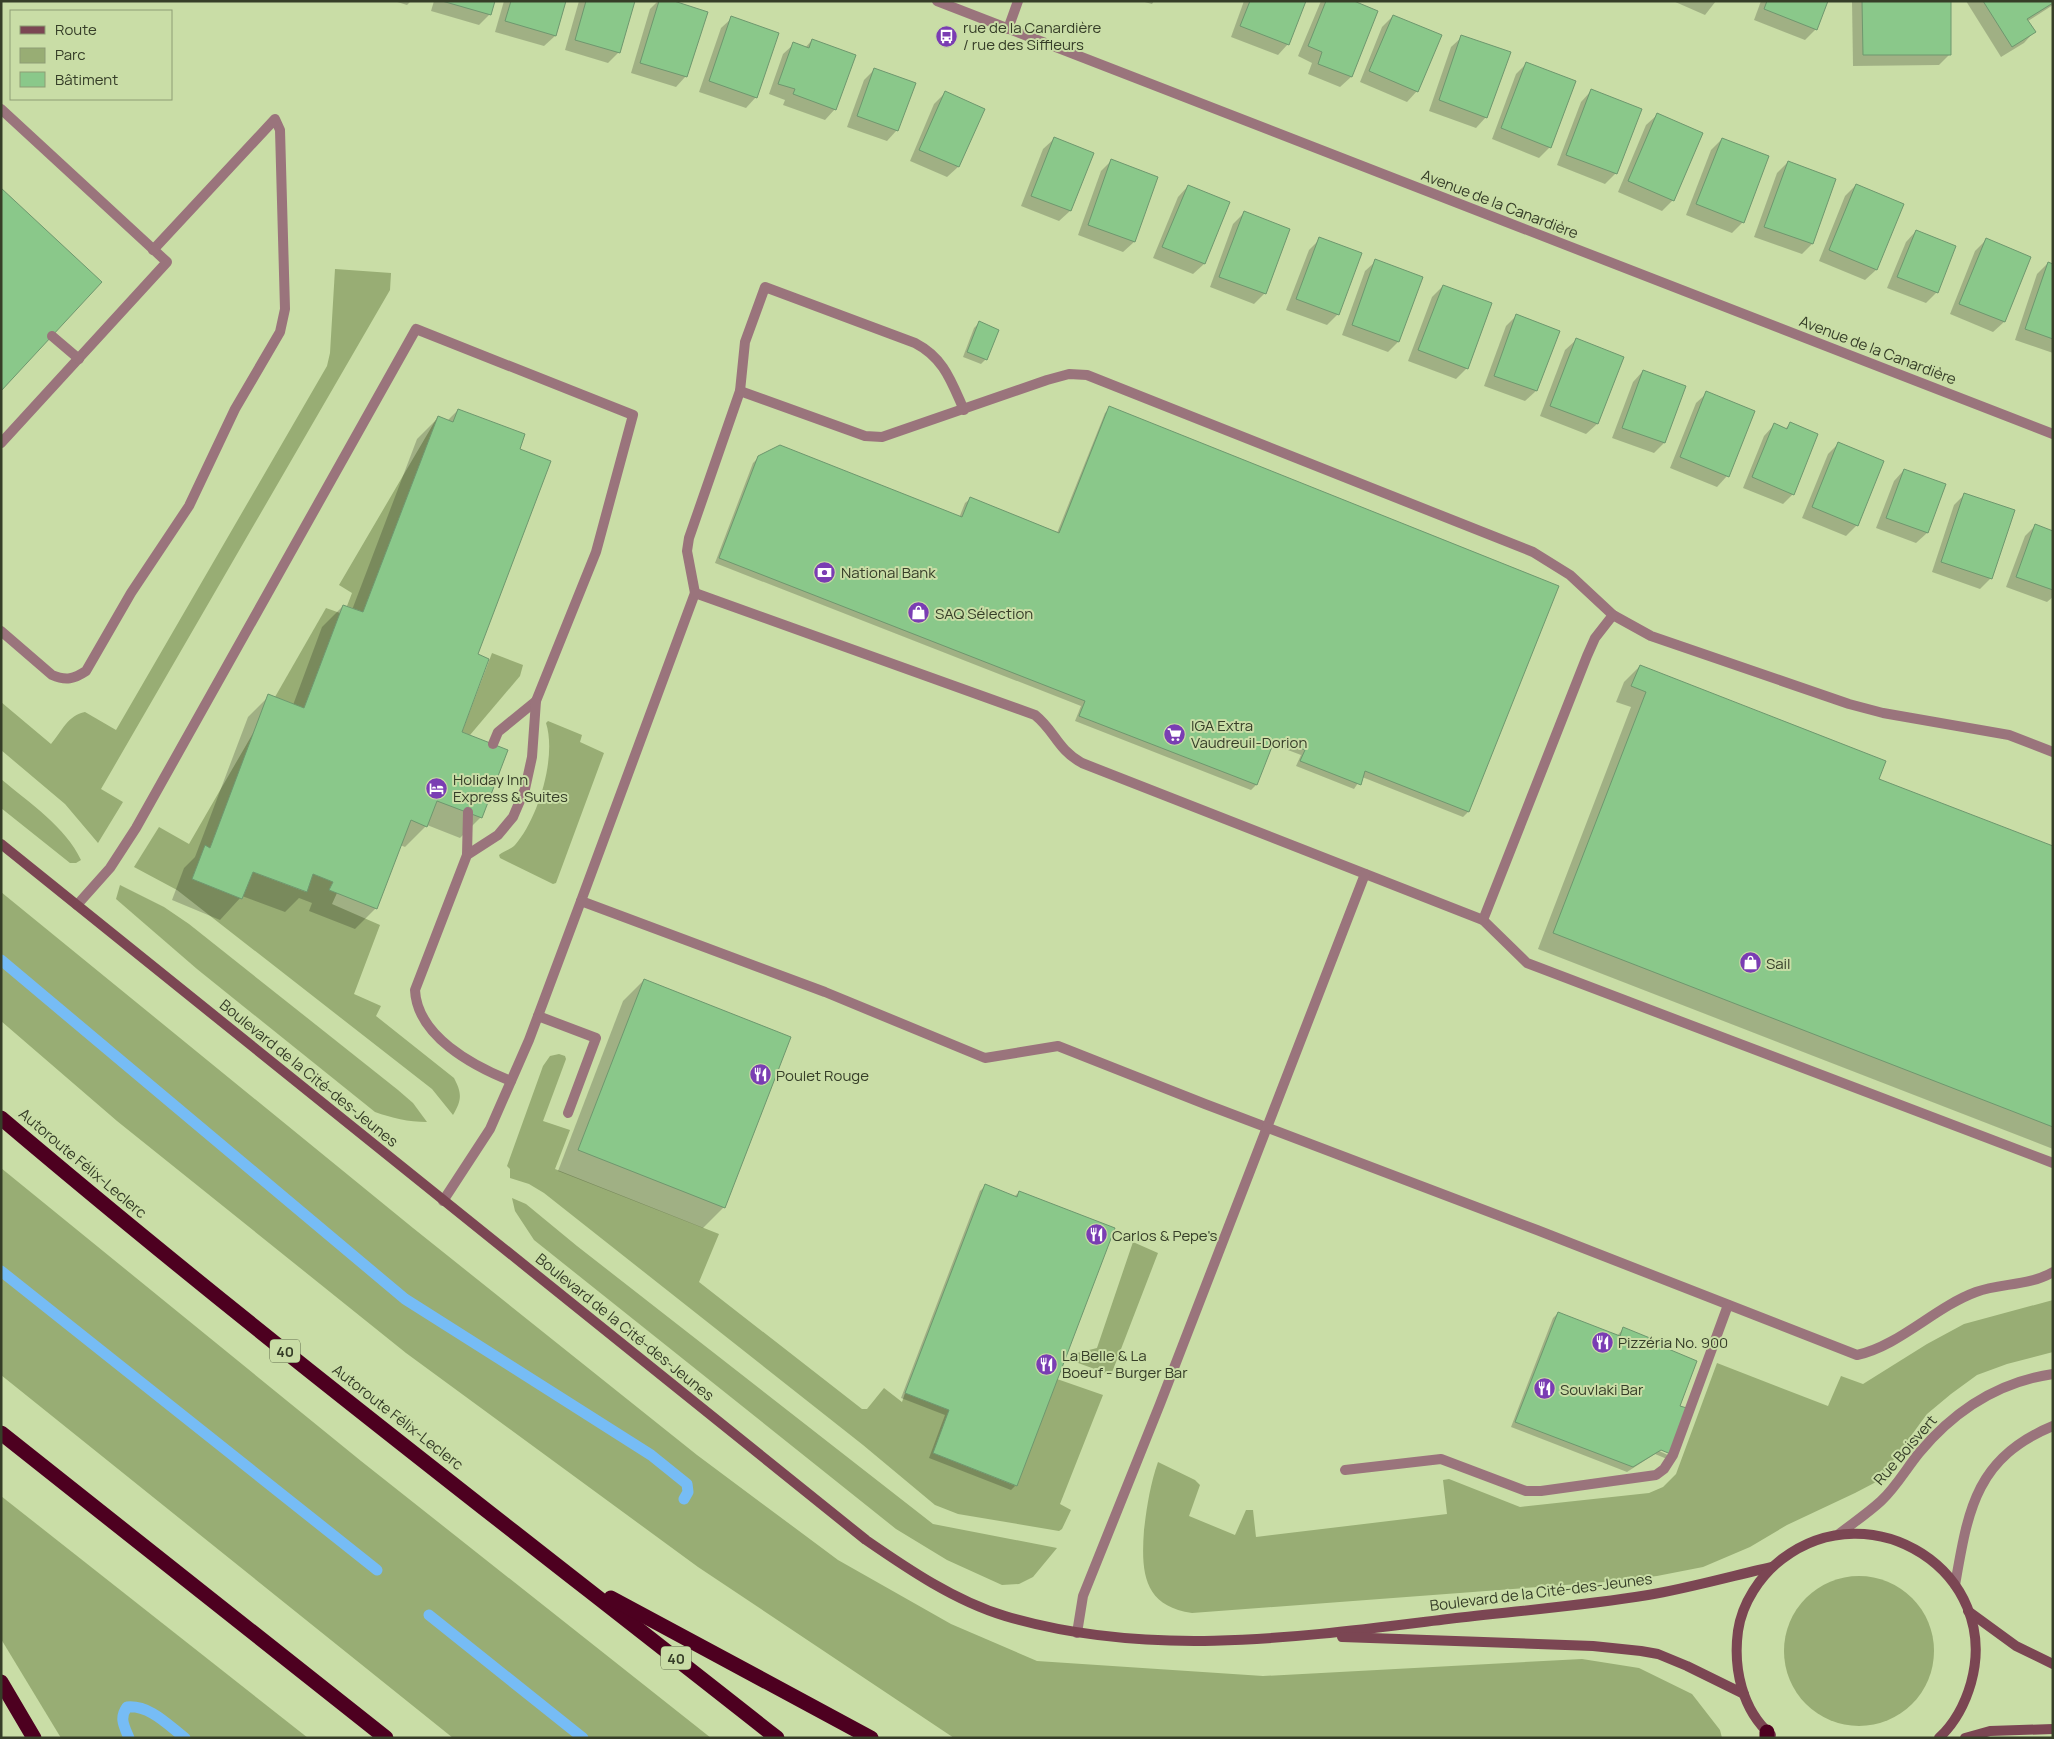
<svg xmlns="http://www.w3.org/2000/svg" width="2054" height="1739" font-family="Manrope,sans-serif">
<rect width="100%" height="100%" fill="#c9dda6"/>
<g fill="#98ad74">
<path d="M335,269L391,273L390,290L101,789L123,802L98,843L65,804L1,750V702L51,744C62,731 68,715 85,712L116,730L327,366L330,353Z"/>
<path d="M438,416L363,612L347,606L352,593L339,585Z"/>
<path d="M326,608L340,613L304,708L275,697Z"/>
<path d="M492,653L523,665L520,676L470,735L462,732Z"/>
<path d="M548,721L582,735L580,742L604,753L556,883L553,884L500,858L499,855C503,851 510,850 515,845C538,819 557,757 546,723Z"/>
<path d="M256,728L210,848L205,846L192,879L242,899L253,872L306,892L313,874L333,882L329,890L337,893L332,904L380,925L354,994L381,1006L376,1016L454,1078C462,1093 462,1100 453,1115L432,1089L177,890L134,867L159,827L189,844Z"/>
<path d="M1,779C28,802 66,827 81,860L76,863H70L1,808Z"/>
<path d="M120,885L164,907L189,924L398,1090L413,1103L427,1122C408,1122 392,1118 375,1112L197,969L116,899Z"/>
<path d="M1,892L413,1228L697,1455L838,1560L951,1624L1037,1661L1263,1676L1582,1659L1639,1668L1692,1694L1720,1730L1722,1738H954L698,1567L406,1353L117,1121L1,1021Z"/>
<path d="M559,1054L565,1056L566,1059L543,1121L570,1130L555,1169L719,1234L699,1282L862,1409H867L884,1388L902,1402L905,1393L949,1410L933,1453L1016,1486L1057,1379L1103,1395L1060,1504L1071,1510L1062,1529L1059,1531L958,1514L935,1505L863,1445L544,1193L529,1184L510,1178V1169L507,1166L543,1066L550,1056Z"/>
<path d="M1,1168L361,1461L711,1738H453L1,1375Z"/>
<path d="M512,1198L526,1204L577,1246L933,1524L1057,1548L1033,1577L1019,1584L1002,1585L947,1560L896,1529L534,1240L515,1211Z"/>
<path d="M1133,1242L1158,1253L1111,1375L1070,1360L1073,1354L1097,1348Z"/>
<path d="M2053,1300V1352L2007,1364L1977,1375L1951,1394L1927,1414L1878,1481L1855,1493L1787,1525L1750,1547L1703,1567L1657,1576L1605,1582L1192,1613C1143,1606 1141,1572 1144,1530C1147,1506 1150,1485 1158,1462L1195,1480L1200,1485L1189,1516L1235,1535L1246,1510H1253L1256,1537L1447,1514L1443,1480L1449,1479L1520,1507L1649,1493L1663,1487L1676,1474L1717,1363L1828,1406L1841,1376L1863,1384L1927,1344L1964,1324Z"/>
<path d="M1,1496L308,1738H61L1,1639Z"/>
<circle cx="1859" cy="1651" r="75"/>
</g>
<g fill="#0003">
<path d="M394,1H411L407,5Z"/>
<path d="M434,1H493L490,14L479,25L431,11Z"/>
<path d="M504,1H565L555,36L544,46L495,32Z"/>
<path d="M579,1H633L619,52L608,63L565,50Z"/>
<path d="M658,1H670L686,76L676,87L631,73L650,9Z"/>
<path d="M1141,1H1154L1152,4Z"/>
<path d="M1244,1H1305L1288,44L1278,55L1231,37Z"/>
<path d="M1321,1H1351L1376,11L1351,77L1340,87L1308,74L1312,63L1298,56Z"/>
<path d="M1673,1H1716L1705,15Z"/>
<path d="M1761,1H1826L1816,29L1805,40L1754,20Z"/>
<path d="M1852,1H1949L1950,54L1939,65L1853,66Z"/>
<path d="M1966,1H2053V5L2028,21L2034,32L2024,43L2001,57Z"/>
<path d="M1393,16L1417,91L1407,102L1360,82L1382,27Z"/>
<path d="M732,18L756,97L746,108L699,92L721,28Z"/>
<path d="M1462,37L1486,117L1476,128L1429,111L1451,47Z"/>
<path d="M812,40L835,109L825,120L783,105L785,100L769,94L783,54L794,44L805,48Z"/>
<path d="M1527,63L1550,147L1539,158L1492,139L1516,74Z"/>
<path d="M875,69L897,130L887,141L847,127L864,80Z"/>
<path d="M1591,91L1616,173L1605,184L1557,165L1581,102Z"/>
<path d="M945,93L958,167L947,177L910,161L934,104Z"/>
<path d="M1657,115L1673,200L1662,211L1618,192L1646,125Z"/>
<path d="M1054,139L1092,154L1070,211L1059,221L1021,206L1043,149Z"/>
<path d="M1722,139L1768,157L1743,222L1732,233L1686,215L1711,150Z"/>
<path d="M1111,161L1134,242L1123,252L1078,235L1101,171Z"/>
<path d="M1788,162L1835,179L1812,244L1802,254L1754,237L1777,173Z"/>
<path d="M1856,185L1903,204L1876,270L1865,280L1819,261L1845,196Z"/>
<path d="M1188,186L1228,203L1204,264L1193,274L1153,258L1178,197Z"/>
<path d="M1244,213L1265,293L1254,304L1210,287L1233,224Z"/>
<path d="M1916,231L1937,292L1926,303L1887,288L1906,242Z"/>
<path d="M1320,239L1338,314L1327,325L1286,310L1309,250Z"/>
<path d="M1986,240L2004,322L1993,332L1950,314L1975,251Z"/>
<path d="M1376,261L1398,342L1388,352L1342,335L1365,271Z"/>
<path d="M2048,263L2053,265V353L2015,340L2037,274Z"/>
<path d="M1443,286L1467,368L1456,379L1408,361L1432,297Z"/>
<path d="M1516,316L1558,331L1536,391L1525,401L1484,386L1506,326Z"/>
<path d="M979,323L986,359L981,364L963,357L974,328Z"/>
<path d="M1576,340L1622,358L1597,424L1586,434L1540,416L1565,350Z"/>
<path d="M1643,371L1664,443L1654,453L1612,438L1633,382Z"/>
<path d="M1707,393L1727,476L1717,487L1670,468L1696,403Z"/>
<path d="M1110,408L1558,587L1468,812L1463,817L1362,777L1354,789L1296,766L1301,755L1272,744L1256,785L1251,790L1075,721L1081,706L715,563L753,463L759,457L959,518L965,503L970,499L1057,533L1105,413Z"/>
<path d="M458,410L518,450L460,733L481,817L460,838L427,825L405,847L400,845L376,908L355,929L309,911L312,903L299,898L285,912L242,896L220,920L172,900L184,868L195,857L248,717L269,696L293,705L322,627L343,606L352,610L417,439L438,418L447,421Z"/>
<path d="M1790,424L1793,494L1783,504L1743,488L1764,436L1774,425L1785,429Z"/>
<path d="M1838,444L1857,525L1846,536L1802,518L1828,454Z"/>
<path d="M1904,470L1945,485L1927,533L1916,543L1876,528L1894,481Z"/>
<path d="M1965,494L1991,578L1980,589L1932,572L1954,505Z"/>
<path d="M2035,526L2053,532V597L2047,602L2006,587L2025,536Z"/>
<path d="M1640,666L1877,780L2053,847V1149L1538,949L1631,707L1616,702L1624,682Z"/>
<path d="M644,980L724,1207L703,1228L558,1171L623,1001Z"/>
<path d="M985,1186L1014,1197L1019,1192L1016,1485L1011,1490L929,1458L945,1415L901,1398L980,1191Z"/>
<path d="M1558,1313L1617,1336L1623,1329L1664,1349L1679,1406L1671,1453L1656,1447L1655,1449L1670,1456L1667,1459L1655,1454L1627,1472L1511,1427L1553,1318Z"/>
</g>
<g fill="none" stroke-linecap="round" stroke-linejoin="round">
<g stroke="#76bcf5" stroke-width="11">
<path d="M1,960L405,1299L651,1455L687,1484L688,1492L684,1499"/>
<path d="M1,1271L377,1570"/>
<path d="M429,1615L583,1738"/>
<path d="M129,1738C124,1726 119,1718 127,1707C150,1705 168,1725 185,1738"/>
</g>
</g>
<g fill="#8ac88a" stroke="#6e976e">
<path d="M442,1H495L491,15Z"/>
<path d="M511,1H566L556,36L505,21Z"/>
<path d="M586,1H635L620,53L575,40Z"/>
<path d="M659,1H674L708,12L687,77L640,63Z"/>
<path d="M1250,1H1306L1289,45L1240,26Z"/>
<path d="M1326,1H1354L1378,11L1352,77L1318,64L1322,52L1308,46Z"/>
<path d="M1767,1H1828L1817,30L1764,9Z"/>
<path d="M1862,1H1951V55H1863Z"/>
<path d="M1983,1H2053V3L2027,19L2036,32L2012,47Z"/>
<path d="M1393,15L1442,35L1418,92L1369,71Z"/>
<path d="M731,16L779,33L757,98L709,81Z"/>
<path d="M1461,35L1511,52L1487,118L1439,100Z"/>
<path d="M812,39L856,55L836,110L793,94L795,89L778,84L793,42L809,48Z"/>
<path d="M1526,62L1576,81L1551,148L1501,128Z"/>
<path d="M874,68L916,83L898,131L857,116Z"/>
<path d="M1591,89L1642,109L1617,174L1566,155Z"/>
<path d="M945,91L985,109L959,167L919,150Z"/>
<path d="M1657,113L1703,133L1674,201L1628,181Z"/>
<path d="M1054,137L1094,153L1071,211L1031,196Z"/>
<path d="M1722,138L1769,156L1744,223L1696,204Z"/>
<path d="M1111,159L1158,177L1135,242L1088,225Z"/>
<path d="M1788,161L1836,179L1813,244L1764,227Z"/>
<path d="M1856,184L1904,204L1877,270L1829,250Z"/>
<path d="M1188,185L1230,202L1205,264L1162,247Z"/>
<path d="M1,188L102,282L1,391Z"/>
<path d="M1244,211L1290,229L1266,294L1219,277Z"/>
<path d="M1916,230L1956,246L1938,293L1897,277Z"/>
<path d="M1319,237L1362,253L1339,315L1296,299Z"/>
<path d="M1986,238L2031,257L2005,322L1959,304Z"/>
<path d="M1375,259L1423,277L1399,342L1352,325Z"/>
<path d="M2048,262L2053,264V339L2025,329Z"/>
<path d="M1443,285L1492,303L1468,369L1418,350Z"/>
<path d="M1516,314L1560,331L1537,391L1494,376Z"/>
<path d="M979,321L999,330L987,360L967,352Z"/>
<path d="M1576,338L1624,357L1598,424L1550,406Z"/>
<path d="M1643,370L1686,386L1665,443L1622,428Z"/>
<path d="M1706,391L1755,411L1729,477L1680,457Z"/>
<path d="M1109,406L1559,586L1469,812L1365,771L1361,785L1300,761L1305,750L1275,739L1257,785L1079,716L1085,701L719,558L758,456L780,445L962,517L970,497L1059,533Z"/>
<path d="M458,409L525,434L520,449L551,461L478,654L489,659L462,732L508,750L482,818L437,801L427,827L411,820L377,909L329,890L333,882L313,874L307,892L253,872L242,899L192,879L205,845L210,848L268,694L304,708L343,605L363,612L438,416L453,422Z"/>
<path d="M1790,422L1818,434L1794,495L1752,477L1774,423L1787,429Z"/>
<path d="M1838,442L1884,461L1858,526L1812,507Z"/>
<path d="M1904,469L1946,484L1928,533L1886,518Z"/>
<path d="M1964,493L2015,510L1992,579L1941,562Z"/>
<path d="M2035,524L2053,531V590L2016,577Z"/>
<path d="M1640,665L1886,761L1879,779L2053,846V1127L1553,933L1646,692L1631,686Z"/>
<path d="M644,979L791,1037L725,1208L578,1150Z"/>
<path d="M985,1184L1017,1197L1019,1191L1115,1228L1017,1486L933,1453L949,1410L905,1393Z"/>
<path d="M1558,1312L1620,1336L1623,1327L1667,1345L1666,1348L1697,1361L1680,1406L1690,1409L1673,1455L1661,1450L1633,1467L1515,1422Z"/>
</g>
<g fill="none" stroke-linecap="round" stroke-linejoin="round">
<g stroke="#9a747c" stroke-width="10">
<path d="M1,109L167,262L1,443"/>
<path d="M52,336L79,359"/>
<path d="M740,391L745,342L765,287L915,343C944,358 951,381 964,410"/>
<path d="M695,593L687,551L689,538L740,391L865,436L882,437L1047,380L1069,374L1087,375L1533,552L1570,575L1613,615L1651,636L1849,704L1883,713L2009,735L2053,752"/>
<path d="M1,631L52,675C66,681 74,679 86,671L131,593L189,506L235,409L280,332L285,309L280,130L275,119L153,250"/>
<path d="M493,744L498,732L536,701"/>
<path d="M467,855L468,812"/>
<path d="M581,901L695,593L1035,715C1055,731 1057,749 1082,763L1483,920L1527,963L2053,1163"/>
<path d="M77,905L110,868L136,828L416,329L633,415L596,552L536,701L532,757L525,789L513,817L498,835L467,855L415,990C417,1036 473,1066 511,1081"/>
<path d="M1483,920L1587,656L1595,638L1613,615"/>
<path d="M538,1016L596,1038L568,1113"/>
<path d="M443,1201L490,1129L529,1040L581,901L825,992L985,1058L1058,1046L1205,1104L1537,1230L1857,1355C1899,1346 1935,1307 1976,1292C2001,1283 2029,1286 2053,1272"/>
<path d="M1345,1470L1441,1459L1526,1491H1541L1656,1475L1664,1469L1673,1455L1728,1305"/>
<path d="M1077,1633L1083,1596L1160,1404L1365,874"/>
</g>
<g stroke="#9a747c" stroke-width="10">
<path d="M937,1L2053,434"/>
<path d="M1008,29L1018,1"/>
<path d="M1839,1534C1853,1523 1868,1513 1881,1501C1896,1487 1906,1469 1919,1453C1954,1411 1997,1382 2053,1374"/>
<path d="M1955,1585C1968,1511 1975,1458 2053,1426"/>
</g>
<g stroke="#7b4653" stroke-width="10">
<path d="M1,844L866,1540C908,1569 955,1601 1005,1616C1149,1659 1301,1637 1448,1619C1514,1611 1582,1606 1648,1595C1690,1588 1731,1576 1772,1567"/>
<path d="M1968,1611L2016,1646L2053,1664"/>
<path d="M1342,1637L1593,1646L1641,1651L1658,1654L1687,1666L1744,1694"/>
<path d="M1771,1735C1742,1710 1733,1668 1738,1631C1742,1603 1760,1576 1782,1559C1872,1490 2002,1572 1971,1683C1965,1704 1955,1723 1939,1738"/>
<path d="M1965,1738L1990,1731L2053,1729"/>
</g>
<g stroke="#4d0020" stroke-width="15">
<path d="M1,1118C253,1332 517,1533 777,1738"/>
<path d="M1,1433L386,1738"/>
<path d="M611,1598L871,1738"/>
<path d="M1,1682L34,1738"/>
<path d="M1767,1732V1738"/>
</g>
</g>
<defs>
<symbol id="bus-disc" viewBox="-11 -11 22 22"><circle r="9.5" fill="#7a3db3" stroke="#c9dda6"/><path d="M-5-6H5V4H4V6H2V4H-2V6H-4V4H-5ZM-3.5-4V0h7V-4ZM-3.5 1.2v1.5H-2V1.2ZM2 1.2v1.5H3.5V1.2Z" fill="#fff"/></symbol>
<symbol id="bank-disc" viewBox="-11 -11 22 22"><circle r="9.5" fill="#7a3db3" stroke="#c9dda6"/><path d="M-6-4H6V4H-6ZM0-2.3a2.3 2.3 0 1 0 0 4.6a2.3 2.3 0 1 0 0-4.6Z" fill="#fff"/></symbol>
<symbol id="shop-disc" viewBox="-11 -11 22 22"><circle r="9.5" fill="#7a3db3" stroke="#c9dda6"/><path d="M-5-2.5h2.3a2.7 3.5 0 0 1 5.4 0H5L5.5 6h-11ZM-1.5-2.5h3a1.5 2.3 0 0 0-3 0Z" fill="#fff"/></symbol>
<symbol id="supermarket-disc" viewBox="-11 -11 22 22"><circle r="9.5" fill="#7a3db3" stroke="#c9dda6"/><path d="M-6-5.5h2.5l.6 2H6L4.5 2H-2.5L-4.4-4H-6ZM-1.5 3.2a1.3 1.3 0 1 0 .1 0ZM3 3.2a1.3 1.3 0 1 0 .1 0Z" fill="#fff"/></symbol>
<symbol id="hotel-disc" viewBox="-11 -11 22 22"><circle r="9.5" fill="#7a3db3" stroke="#c9dda6"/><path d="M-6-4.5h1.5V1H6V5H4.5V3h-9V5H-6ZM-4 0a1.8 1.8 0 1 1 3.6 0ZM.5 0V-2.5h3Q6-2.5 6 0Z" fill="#fff"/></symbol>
<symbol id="restaurant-disc" viewBox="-11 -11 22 22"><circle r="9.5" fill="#7a3db3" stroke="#c9dda6"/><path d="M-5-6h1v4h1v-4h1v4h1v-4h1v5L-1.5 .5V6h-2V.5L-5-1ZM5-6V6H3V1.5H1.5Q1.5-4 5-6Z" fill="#fff"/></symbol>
</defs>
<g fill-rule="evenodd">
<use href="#bus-disc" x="934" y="24" width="25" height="25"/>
<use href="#bank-disc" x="812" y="560" width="25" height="25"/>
<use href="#shop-disc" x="906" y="600" width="25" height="25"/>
<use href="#supermarket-disc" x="1162" y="722" width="25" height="25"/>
<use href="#hotel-disc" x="424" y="776" width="25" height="25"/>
<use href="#shop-disc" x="1738" y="950" width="25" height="25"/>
<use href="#restaurant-disc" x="748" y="1062" width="25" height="25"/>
<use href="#restaurant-disc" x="1084" y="1222" width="25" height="25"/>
<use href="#restaurant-disc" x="1590" y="1330" width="25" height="25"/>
<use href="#restaurant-disc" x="1034" y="1352" width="25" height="25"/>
<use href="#restaurant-disc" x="1532" y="1376" width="25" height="25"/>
</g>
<g text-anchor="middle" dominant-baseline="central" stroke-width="4" stroke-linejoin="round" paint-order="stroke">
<g fill="#c9dda6" stroke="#626e4e" stroke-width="1">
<rect x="270" y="1339.5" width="30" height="23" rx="4"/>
<rect x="661" y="1646.5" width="30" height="23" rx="4"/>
</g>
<g font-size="14" font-weight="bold" fill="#363e28">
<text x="285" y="1351">40</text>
<text x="676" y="1658">40</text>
</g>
<g font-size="15" fill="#363e28" stroke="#c9dda6" text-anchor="start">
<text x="963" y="27">rue de la Canardière<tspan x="963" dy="17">/ rue des Siffleurs</tspan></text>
<text x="841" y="572">National Bank</text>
<text x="935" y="613">SAQ Sélection</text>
<text x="1191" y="725">IGA Extra<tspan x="1191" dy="17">Vaudreuil-Dorion</tspan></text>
<text x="453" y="779">Holiday Inn<tspan x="453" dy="17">Express &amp; Suites</tspan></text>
<text x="1766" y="963">Sail</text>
<text x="776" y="1075">Poulet Rouge</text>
<text x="1112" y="1235">Carlos &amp; Pepe's</text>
<text x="1618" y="1342">Pizzéria No. 900</text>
<text x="1062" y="1355">La Belle &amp; La<tspan x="1062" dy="17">Boeuf - Burger Bar</tspan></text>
<text x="1560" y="1389">Souvlaki Bar</text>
</g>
<g font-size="15" fill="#363e28" stroke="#c9dda6">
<text transform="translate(1500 204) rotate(21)">Avenue de la Canardière</text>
<text transform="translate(1878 350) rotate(21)">Avenue de la Canardière</text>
<text transform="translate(309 1073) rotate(39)">Boulevard de la Cité-des-Jeunes</text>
<text transform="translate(83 1163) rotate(40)">Autoroute Félix-Leclerc</text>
<text transform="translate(625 1327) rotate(39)">Boulevard de la Cité-des-Jeunes</text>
<text transform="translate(398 1417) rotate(38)">Autoroute Félix-Leclerc</text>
<text transform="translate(1905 1450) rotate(-49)">Rue Boisvert</text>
<text transform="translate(1541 1592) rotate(-7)">Boulevard de la Cité-des-Jeunes</text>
</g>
</g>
<rect width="2054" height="1739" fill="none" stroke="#363e28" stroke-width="5"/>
<rect x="10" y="10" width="162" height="90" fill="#c9dda6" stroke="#8e9d74"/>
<rect x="20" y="26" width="25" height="8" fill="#7b4653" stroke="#8e9d74"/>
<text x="55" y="35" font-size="15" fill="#363e28">Route</text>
<rect x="20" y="48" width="25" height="15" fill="#98ad74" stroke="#8e9d74"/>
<text x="55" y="60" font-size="15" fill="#363e28">Parc</text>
<rect x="20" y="72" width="25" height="15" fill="#8ac88a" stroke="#8e9d74"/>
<text x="55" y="85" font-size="15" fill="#363e28">Bâtiment</text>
</svg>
